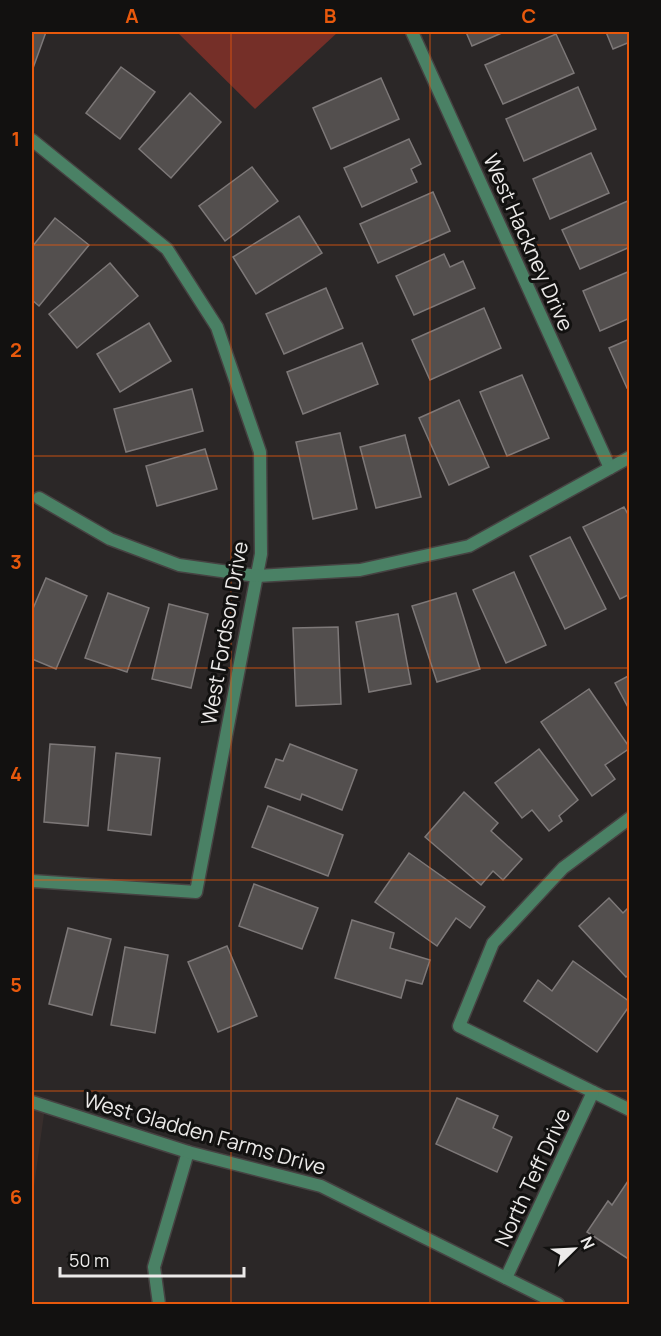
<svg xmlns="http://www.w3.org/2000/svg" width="661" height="1336" font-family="Manrope,sans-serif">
<rect width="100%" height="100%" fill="#2b2727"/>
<path fill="#382e2c" d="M32,1102L45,1107L32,1201Z"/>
<path fill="#752f28" d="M177,32H338L255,109Z"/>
<g fill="#534f4e" stroke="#7d7878" stroke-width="1.5">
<path d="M32,32H46L32,71Z"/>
<path d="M466,32H504L472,46Z"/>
<path d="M606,32H630V42L613,49Z"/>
<path d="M556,34L574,73L503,104L485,65Z"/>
<path d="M121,67L155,92L120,139L86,113Z"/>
<path d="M381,78L399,119L331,149L313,108Z"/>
<path d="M578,87L596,129L524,161L506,119Z"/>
<path d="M190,93L221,122L171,178L139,149Z"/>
<path d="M409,139L421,164L411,169L417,182L362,207L344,168Z"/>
<path d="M591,153L609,193L550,219L533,179Z"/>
<path d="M252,167L278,201L225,241L199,206Z"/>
<path d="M433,192L450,231L378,263L360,224Z"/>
<path d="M630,200V247L580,269L562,230Z"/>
<path d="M299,216L322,253L256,294L233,257Z"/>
<path d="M55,218L89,245L39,306L32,300V247Z"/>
<path d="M444,254L450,267L463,261L475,288L414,315L396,276Z"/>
<path d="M110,263L138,296L77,348L49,314Z"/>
<path d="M630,271V318L600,331L583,291Z"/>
<path d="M326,288L343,328L284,354L266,314Z"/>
<path d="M484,308L501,348L430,380L412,340Z"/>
<path d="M149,323L171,361L120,392L97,354Z"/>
<path d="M630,339V387L627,388L609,348Z"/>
<path d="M362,343L378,384L303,414L287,372Z"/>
<path d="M522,375L549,438L507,456L480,392Z"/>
<path d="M192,389L203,431L126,452L114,409Z"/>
<path d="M459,400L489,467L449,485L419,418Z"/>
<path d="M340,433L357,509L313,519L296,442Z"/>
<path d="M405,435L421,497L376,508L360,447Z"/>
<path d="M205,449L217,489L157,506L146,466Z"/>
<path d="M624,507L630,518V594L620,599L583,527Z"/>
<path d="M570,537L606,609L565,629L530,556Z"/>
<path d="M514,572L546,645L506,663L473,590Z"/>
<path d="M46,578L87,596L56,669L32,659V611Z"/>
<path d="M108,593L149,608L127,672L85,658Z"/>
<path d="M456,593L480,669L437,682L412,606Z"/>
<path d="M169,604L208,614L191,688L152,679Z"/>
<path d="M398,614L411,684L369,692L356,622Z"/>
<path d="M338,627L341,704L296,706L293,628Z"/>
<path d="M630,675V711L615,683Z"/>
<path d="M589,689L630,748L605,765L615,779L592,796L541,722Z"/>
<path d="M50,744L95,747L88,826L44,822Z"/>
<path d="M290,744L357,770L342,810L302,794L300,800L265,787L276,759L283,761Z"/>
<path d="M539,749L578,800L559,816L562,821L549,831L532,810L522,818L495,783Z"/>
<path d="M116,753L160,758L151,835L108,830Z"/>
<path d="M464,792L498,823L491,831L522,859L503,880L493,871L481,885L425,837Z"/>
<path d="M268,806L343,835L328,876L252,847Z"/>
<path d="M409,853L485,907L470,928L456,918L437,946L375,902Z"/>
<path d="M254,884L318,908L302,949L239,926Z"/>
<path d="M609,898L623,913L630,906V974L626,977L579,926Z"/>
<path d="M352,920L394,933L390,948L430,960L422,984L406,980L401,998L335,978Z"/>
<path d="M68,928L111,939L92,1015L49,1004Z"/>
<path d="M227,946L257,1016L218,1032L188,962Z"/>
<path d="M125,947L168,955L155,1033L111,1025Z"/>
<path d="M573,961L630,1002V1005L597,1052L524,1001L538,980L552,991Z"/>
<path d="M457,1098L498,1116L493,1128L512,1137L497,1172L436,1144Z"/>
<path d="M630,1178V1260L587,1232L608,1201L612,1205Z"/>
</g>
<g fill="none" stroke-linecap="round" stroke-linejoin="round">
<defs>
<g id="minor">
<path d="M412,32L610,468"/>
<path d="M32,140L167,249L217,327L260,452L261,554L196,892L32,881"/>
<path d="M39,498L110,539L179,565L257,576L360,570L469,546L630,457"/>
<path d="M630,818L563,868L493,943L459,1026L630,1110"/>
<path d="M506,1278L593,1092"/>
<path d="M159,1304L154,1267L188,1152"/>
</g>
<path id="tertiary" d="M32,1102L188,1152L321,1186L558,1304"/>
</defs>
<use href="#minor" stroke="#464242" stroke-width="15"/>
<use href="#tertiary" stroke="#464242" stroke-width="15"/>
<use href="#minor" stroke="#4a8165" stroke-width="12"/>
<use href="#tertiary" stroke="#4a8165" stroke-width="12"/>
</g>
<path fill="none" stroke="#e8590c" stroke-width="1.5" stroke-opacity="0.55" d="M231,32V1304M430,32V1304M32,245H630M32,456H630M32,668H630M32,880H630M32,1091H630"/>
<g text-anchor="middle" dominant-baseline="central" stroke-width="6" stroke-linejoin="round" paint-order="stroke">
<g font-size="21" fill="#eceae9" stroke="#121110">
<text transform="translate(529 242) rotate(66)">West Hackney Drive</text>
<text transform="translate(224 633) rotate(-80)">West Fordson Drive</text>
<text transform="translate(205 1133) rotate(16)">West Gladden Farms Drive</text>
<text transform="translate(532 1177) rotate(-65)">North Teff Drive</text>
</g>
</g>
<rect width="661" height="1336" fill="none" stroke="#121110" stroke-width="66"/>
<g transform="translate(574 1249) rotate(66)" stroke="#121110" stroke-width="4.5" paint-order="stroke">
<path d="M0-4.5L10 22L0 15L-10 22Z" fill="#eceae9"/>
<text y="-9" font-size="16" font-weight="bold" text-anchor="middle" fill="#eceae9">N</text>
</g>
<path d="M60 1267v9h184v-9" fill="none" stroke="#eceae9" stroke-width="3"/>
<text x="69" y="1267" font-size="18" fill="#eceae9" stroke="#121110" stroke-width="4.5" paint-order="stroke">50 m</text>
<rect x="33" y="33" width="595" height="1270" fill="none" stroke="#e8590c" stroke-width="2"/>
<g font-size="20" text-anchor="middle" font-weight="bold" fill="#e8590c">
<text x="132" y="23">A</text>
<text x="330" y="23">B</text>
<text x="529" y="23">C</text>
<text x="16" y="146">1</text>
<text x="16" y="357">2</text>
<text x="16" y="569">3</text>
<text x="16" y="781">4</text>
<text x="16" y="992">5</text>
<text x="16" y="1204">6</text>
</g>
</svg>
